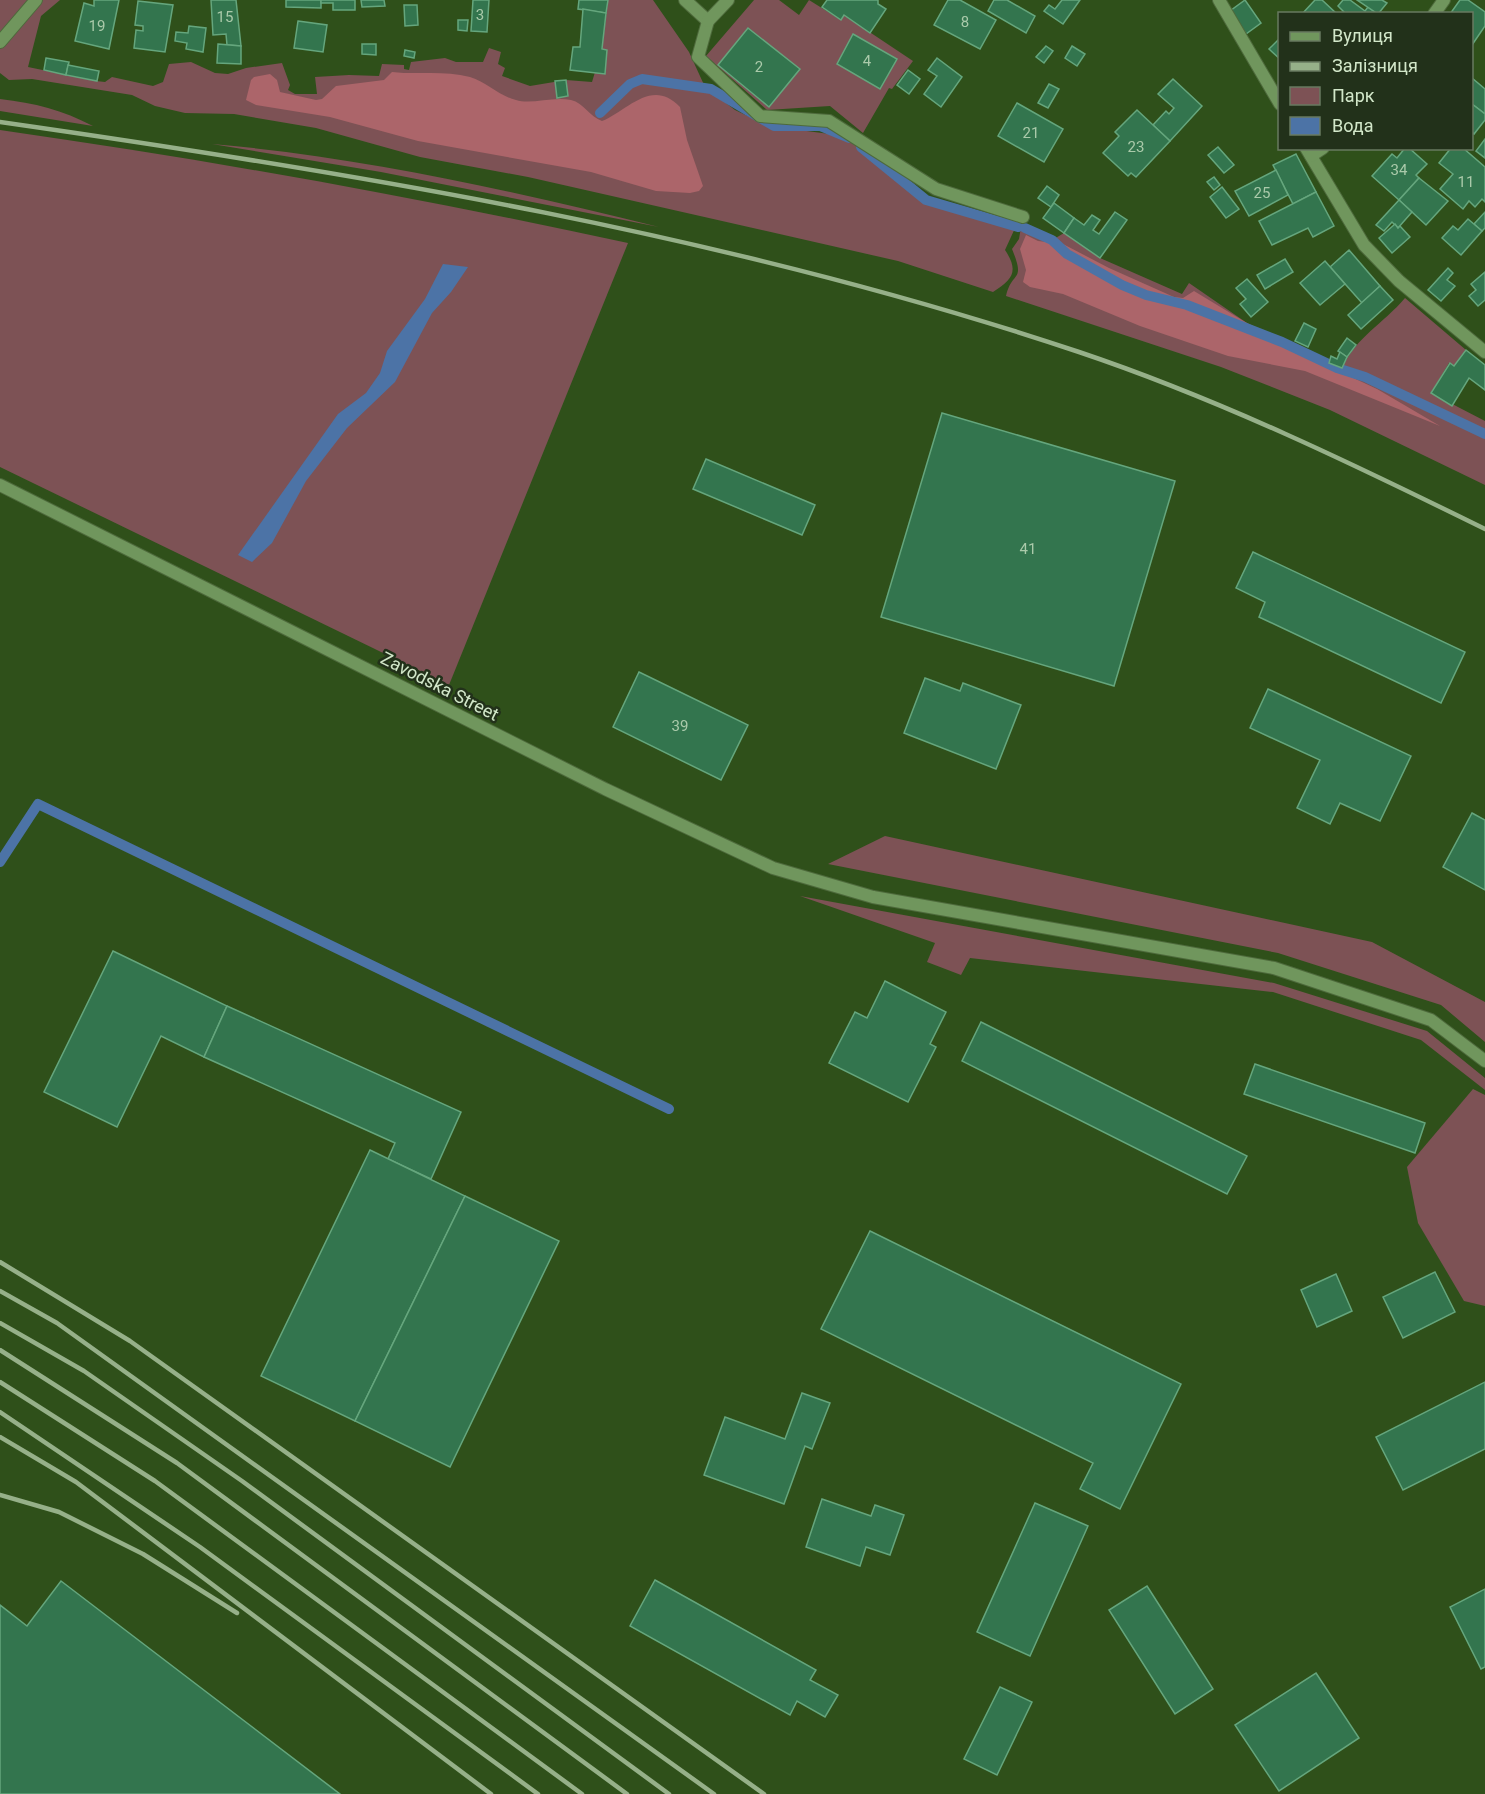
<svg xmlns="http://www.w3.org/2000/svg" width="1485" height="1794" font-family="Roboto,sans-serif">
<rect width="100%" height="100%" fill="#2f501a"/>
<g fill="#7d5255">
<path d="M0,0H31L0,32Z"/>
<path d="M41,0H60L41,16L28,67L96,81L105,82L112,77L153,86L163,82L169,64L191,62L215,73L228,74L246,68L282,63L290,85L288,90L295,94H317L315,77L349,75L379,76L382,64L404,65V69L409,70L411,62L445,58L456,62H483L489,48L501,52L498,64L505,68L502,76L530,86L566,80L592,82L602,49L608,0H653L689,52L705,87L735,110L769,126L852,137L926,197L1016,226L1005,250C1019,271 1013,279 993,292L898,261L528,177L420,157L316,128L234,114L185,113L155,106L132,95L32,79L9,80L0,73V49L23,15Z"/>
<path d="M754,0H779L799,15L809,0L841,20L844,15L913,61L892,89L889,88L863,133L830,106L767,110L706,56Z"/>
<path d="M0,99C35,103 62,110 93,126L0,111Z"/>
<path d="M0,130C211,160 420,198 628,243L449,685L0,467Z"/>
<path d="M212,144C363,157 513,191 659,227L381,172Z"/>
<path d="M1021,227L1054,239L1064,233L1100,258L1182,294L1189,283L1247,323L1342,368C1357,336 1383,324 1405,298L1466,350L1454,366L1449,363L1431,393L1485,421V485L1330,410L1221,367L1006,296C1012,270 1026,283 1012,249L1019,239Z"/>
<path d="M885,836L1372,942L1485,1002V1042L1441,1005L1278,953L828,864Z"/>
<path d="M800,896L1274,983L1427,1031L1485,1078V1090L1421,1040L1273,992L970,958L961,975L927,962L935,943Z"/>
<path d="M1473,1089L1485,1095V1306L1464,1301L1418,1223L1407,1167Z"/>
</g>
<g fill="#ac656a">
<path d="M392,72C418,75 444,70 470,77C487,82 499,96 516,100C531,105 553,96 571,100C584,103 590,117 602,121C627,111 652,77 680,107L687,140L703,186L699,191L690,193L656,191L591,172L418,141L330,117L256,105L246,100L251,80L254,77L270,74L277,80L280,92L316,100L322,99L336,86L384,80Z"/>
<path d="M1026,235L1038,241L1063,244L1109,268L1174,297L1183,298L1194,291L1283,345L1377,389L1440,426L1305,371L1228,356L1140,326L1063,294L1030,287L1023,282L1026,270L1020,249Z"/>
</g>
<path fill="#4c73a6" d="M443,264L468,267L451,292L432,313L395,382L347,428L306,481L272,543L252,562L238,555L338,414L366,393L380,373L387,351L425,299Z"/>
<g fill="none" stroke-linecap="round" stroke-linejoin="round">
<g stroke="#4c73a6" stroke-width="10">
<path d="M600,113L630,84L642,79L711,89L774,126H820L849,138"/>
<path d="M861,147L926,200L1018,227"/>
<path d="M1025,228L1052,240L1067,254L1122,285L1146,295L1187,305L1282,342L1337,368L1365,377L1485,434"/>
<path d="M0,862L38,804L669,1109"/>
</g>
</g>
<g fill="#33754e" stroke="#65a67d" stroke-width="1.5">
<path d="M94,0H119L109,49L75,41L84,3L94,6Z"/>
<path d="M211,0H236L241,46L227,45L226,34L213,35Z"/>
<path d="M286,0H321V8L286,7Z"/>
<path d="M321,0H355V10H333V3H321Z"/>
<path d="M361,0H384L385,6L362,7Z"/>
<path d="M473,0H489L487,32L471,31Z"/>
<path d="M579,0H608L606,13L578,9Z"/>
<path d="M827,0H878V4L886,9L870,33L844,15L841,20L822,7Z"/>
<path d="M948,0H960L996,20L980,49L934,25Z"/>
<path d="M994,0H1007L1035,16L1026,33L988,11Z"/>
<path d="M1062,0H1080L1063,24L1044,11L1049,5L1055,9Z"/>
<path d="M1245,0L1261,23L1246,34L1230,11Z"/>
<path d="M1315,0H1322L1337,14H1302Z"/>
<path d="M1343,0H1350L1365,11L1368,7L1378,14H1346L1338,6Z"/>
<path d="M1357,0H1382L1387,3L1378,14Z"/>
<path d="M1460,0H1468L1485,12V26L1472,45V14H1450Z"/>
<path d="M138,1L173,5L165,52L134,48L136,30L143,31V26L135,25Z"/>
<path d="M404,5H417L418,25L405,26Z"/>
<path d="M583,9L606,13L602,49L607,50L605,74L570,70L573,47H580Z"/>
<path d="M458,20H468L467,31L458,30Z"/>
<path d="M298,21L327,25L323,52L294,48Z"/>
<path d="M189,26L206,28L203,52L186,49L187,43L175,41L176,32L188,33Z"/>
<path d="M748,28L800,69L769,107L718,65Z"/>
<path d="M853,34L897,59L880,89L837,64Z"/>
<path d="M1280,38V59L1269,49Z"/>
<path d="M218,44L241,46V64L217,63Z"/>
<path d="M362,44H376V55L362,54Z"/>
<path d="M1046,46L1053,51L1044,63L1036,57Z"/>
<path d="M1072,46L1085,54L1077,66L1065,58Z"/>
<path d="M405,50L415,52L414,58L404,56Z"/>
<path d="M46,58L69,62L66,75L44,70Z"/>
<path d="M937,58L962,77L941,107L924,94L937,76L928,70Z"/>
<path d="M68,65L99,71L97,81L66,75Z"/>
<path d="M908,70L920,79L909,94L897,85Z"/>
<path d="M1472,78L1485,89V114L1472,104Z"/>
<path d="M1173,79L1202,106L1170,141L1153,125L1166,111L1169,114L1174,108L1158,94Z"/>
<path d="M566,80L568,96L557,98L555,81Z"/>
<path d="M1049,84L1059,89L1048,108L1038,103Z"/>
<path d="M1017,103L1063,129L1044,162L998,136Z"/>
<path d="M1472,104L1485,114V120L1474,134L1472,132Z"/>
<path d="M1137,110L1170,141L1136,177L1131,173L1128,176L1103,153L1119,136L1115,132Z"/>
<path d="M1485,139V158L1476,151Z"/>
<path d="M1218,147L1234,165L1224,173L1208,155Z"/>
<path d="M1405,148H1409L1427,164L1416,175L1419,178L1399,200L1372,176L1392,154L1397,158Z"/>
<path d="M1451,148H1463L1485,167V202L1482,199L1475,207L1469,201L1463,209L1440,189L1453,174L1439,163Z"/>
<path d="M1296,154L1316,192L1293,204L1273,165Z"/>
<path d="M1276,170L1288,195L1249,216L1235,191Z"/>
<path d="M1214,177L1220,185L1214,190L1207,182Z"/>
<path d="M1419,178L1448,201L1426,225L1399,200Z"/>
<path d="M1047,186L1059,195L1051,207L1038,198Z"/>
<path d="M1222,187L1239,209L1226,218L1210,197Z"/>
<path d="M1316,192L1334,226L1313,237L1308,228L1272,245L1259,221Z"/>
<path d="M1399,200L1412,212L1398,228L1392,222L1384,231L1376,225Z"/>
<path d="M1054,203L1074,218L1064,233L1043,218Z"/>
<path d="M1115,212L1127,220L1100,258L1064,233L1074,218L1084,225L1092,215L1100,220L1093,230L1099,234Z"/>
<path d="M1485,212V228L1482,231L1474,224Z"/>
<path d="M1468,219L1482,231L1461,255L1442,238L1453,226L1458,230Z"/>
<path d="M1395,224L1398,228L1400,226L1410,237L1392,253L1379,238Z"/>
<path d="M1349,250L1380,286L1362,303L1330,267Z"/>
<path d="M1285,259L1293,272L1265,289L1257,275Z"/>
<path d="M1325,261L1345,284L1320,305L1300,283Z"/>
<path d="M1448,268L1453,273L1447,280L1455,286L1441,301L1428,290Z"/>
<path d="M1485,272V300L1478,306L1469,296L1476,290L1471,284Z"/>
<path d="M1247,279L1268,302L1251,317L1240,304L1246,299L1236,288Z"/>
<path d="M1380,286L1393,300L1361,329L1348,315Z"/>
<path d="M1304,323L1316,329L1308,347L1295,341Z"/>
<path d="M1347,338L1356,345L1347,357L1338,351Z"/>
<path d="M1466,350L1485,365V390L1469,378L1452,406L1431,393L1450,363L1454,366Z"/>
<path d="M1340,352L1347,357L1342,368L1329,363L1331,356L1337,359Z"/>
<path d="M942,413L1175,481L1114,686L881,617Z"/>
<path d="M706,459L815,505L802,535L693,489Z"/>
<path d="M1253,552L1465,652L1441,703L1259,617L1265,602L1236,588Z"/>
<path d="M639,672L748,725L721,780L613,727Z"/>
<path d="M925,678L960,691L963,683L1021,705L996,769L904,733Z"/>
<path d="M1268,689L1411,756L1380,821L1340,803L1330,824L1297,808L1320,760L1250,728Z"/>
<path d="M1472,813L1485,820V890L1443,867Z"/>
<path d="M113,951L227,1006L204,1057L161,1036L117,1127L44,1092Z"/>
<path d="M885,981L946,1012L930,1044L936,1047L908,1102L829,1063L855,1012L867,1018Z"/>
<path d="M227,1006L461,1112L431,1179L388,1159L395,1143L204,1057Z"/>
<path d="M981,1022L1247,1156L1227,1194L962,1061Z"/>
<path d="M1255,1064L1425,1123L1415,1153L1244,1094Z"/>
<path d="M370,1150L465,1196L355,1421L261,1376Z"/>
<path d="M465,1196L559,1241L450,1467L355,1421Z"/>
<path d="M870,1231L1181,1384L1120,1509L1080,1489L1093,1463L821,1329Z"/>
<path d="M1435,1272L1455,1312L1403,1338L1383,1297Z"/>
<path d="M1336,1274L1352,1311L1317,1327L1301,1290Z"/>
<path d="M1485,1382V1449L1403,1490L1376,1437Z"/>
<path d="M802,1393L830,1403L812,1449L805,1446L784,1504L704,1475L725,1417L785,1439Z"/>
<path d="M822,1499L871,1516L875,1505L904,1515L890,1555L866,1547L860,1566L806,1547Z"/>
<path d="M1035,1503L1088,1526L1030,1656L977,1632Z"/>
<path d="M655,1580L816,1670L810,1680L838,1695L825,1717L797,1701L790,1715L630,1626Z"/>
<path d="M61,1581L340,1794H0V1605L27,1626Z"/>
<path d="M1147,1586L1213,1689L1175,1714L1109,1610Z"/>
<path d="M1485,1589V1667L1481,1669L1450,1607Z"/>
<path d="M1316,1673L1359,1738L1279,1791L1235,1725Z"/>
<path d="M1000,1687L1032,1702L997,1775L964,1759Z"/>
</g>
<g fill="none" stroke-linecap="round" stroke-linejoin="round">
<defs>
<g id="lane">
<path d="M685,0L708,21L698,57L760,116L829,121L936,189L1023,217"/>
<path d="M0,42L36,0"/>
<path d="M0,485L605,789L773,868L873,897L1274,968L1431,1020L1485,1061"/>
</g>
<g id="street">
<path d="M1219,0L1280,104"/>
<path d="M1434,14L1444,0"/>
<path d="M708,21L728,0"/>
<path d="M1306,148L1364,245L1399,281L1485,352"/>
<path d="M1311,156L1323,148"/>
</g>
</defs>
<use href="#lane" stroke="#4e6a3c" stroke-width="14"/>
<use href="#street" stroke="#4e6a3c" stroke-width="14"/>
<use href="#lane" stroke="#70965d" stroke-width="12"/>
<use href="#street" stroke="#70965d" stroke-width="12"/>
<g stroke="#96b089" stroke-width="4.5">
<path d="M0,122C363,174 730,235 1079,352C1219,399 1353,464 1485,529"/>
<path d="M0,1262L130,1341L764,1794"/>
<path d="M0,1291L57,1323L714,1794"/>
<path d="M0,1323L84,1371L242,1481L669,1794"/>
<path d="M0,1350L177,1463L627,1794"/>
<path d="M0,1382L155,1481L582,1794"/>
<path d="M0,1412L200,1547L538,1794"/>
<path d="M0,1437L76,1482L491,1794"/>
<path d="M0,1495L59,1512L143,1554L237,1613"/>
</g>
</g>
<g text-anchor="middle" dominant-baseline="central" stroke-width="5" stroke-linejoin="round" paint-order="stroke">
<g font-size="15" fill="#aacaaa">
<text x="480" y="15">3</text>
<text x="225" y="17">15</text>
<text x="965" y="22">8</text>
<text x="97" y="26">19</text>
<text x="867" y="61">4</text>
<text x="759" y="67">2</text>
<text x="1031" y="133">21</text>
<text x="1136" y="147">23</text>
<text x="1399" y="170">34</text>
<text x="1466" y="182">11</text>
<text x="1262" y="193">25</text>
<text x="1028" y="549">41</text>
<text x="680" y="726">39</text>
</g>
<g font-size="18" fill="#d2e7c9" stroke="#22311a">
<text transform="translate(440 686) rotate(27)">Zavodska Street</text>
</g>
</g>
<rect x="1278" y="12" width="195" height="138" fill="#22311a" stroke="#687a60" stroke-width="1.5"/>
<rect x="1290" y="32" width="30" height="9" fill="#70965d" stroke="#687a60" stroke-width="1.5"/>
<text x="1332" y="42" font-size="18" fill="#d2e7c9">Вулиця</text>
<rect x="1290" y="62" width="30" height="9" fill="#96b089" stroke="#687a60" stroke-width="1.5"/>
<text x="1332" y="72" font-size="18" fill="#d2e7c9">Залізниця</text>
<rect x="1290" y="87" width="30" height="18" fill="#7d5255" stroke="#687a60" stroke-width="1.5"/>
<text x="1332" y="102" font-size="18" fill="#d2e7c9">Парк</text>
<rect x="1290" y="117" width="30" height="18" fill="#4c73a6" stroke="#687a60" stroke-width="1.5"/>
<text x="1332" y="132" font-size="18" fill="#d2e7c9">Вода</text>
</svg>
